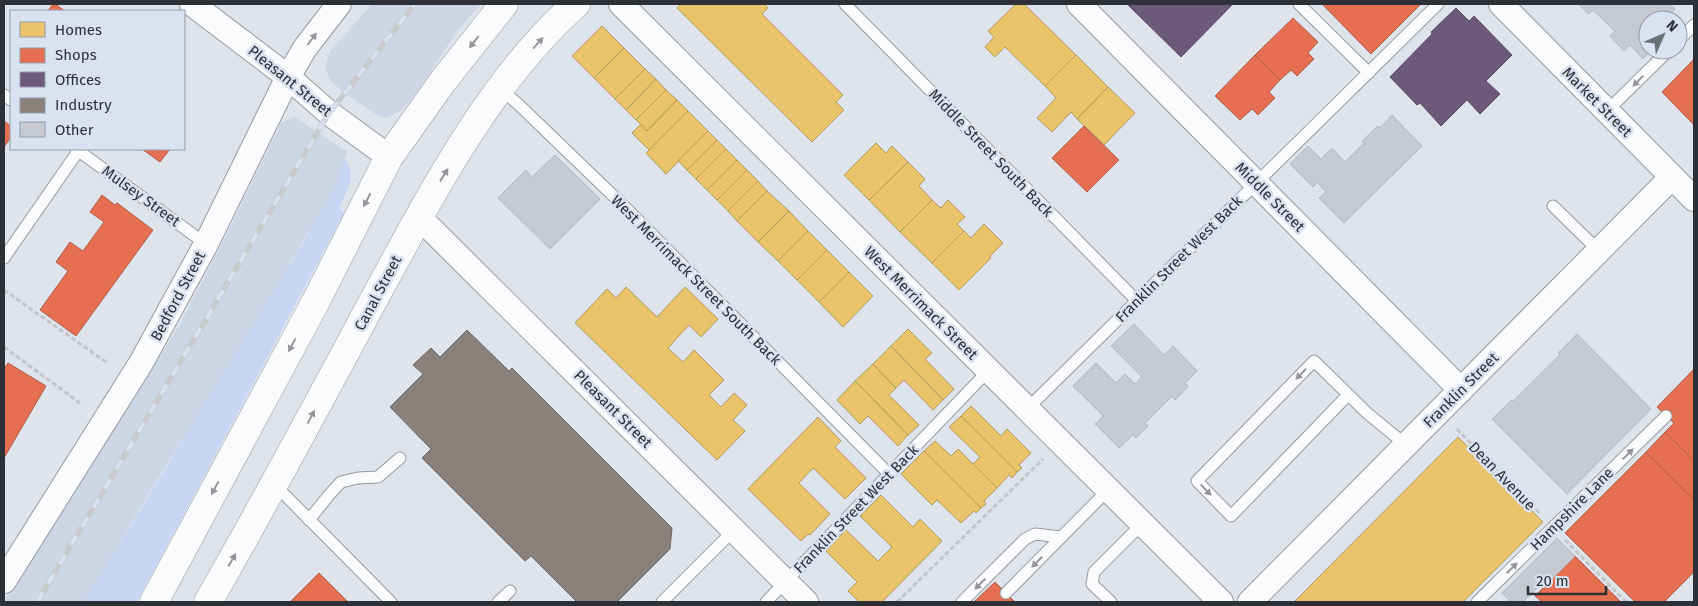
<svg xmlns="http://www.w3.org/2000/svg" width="1698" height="606" viewBox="0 0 1698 606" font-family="'Fira Sans',sans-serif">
	<rect width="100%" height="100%" fill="#dfe3eb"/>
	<!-- built -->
	<g fill="#cdd6e5">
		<path d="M 372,4 L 481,4 L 458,30 L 416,93 L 401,111 L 385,118 L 374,113 L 348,96 L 330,80 L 325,67 L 329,53 Z"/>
		<path d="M 295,117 L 347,152 L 338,182 L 233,360 L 159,477 L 84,602 L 4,602 L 176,331 L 229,230 L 281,123 Z"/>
	</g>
	<!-- green -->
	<path fill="#c7d7f3" d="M 344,159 C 359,175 347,191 339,207 L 344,213 L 137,602 L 84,602 L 293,260 L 338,182 Z"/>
	<!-- homes -->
	<g fill="#e9c46a" stroke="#b1985b">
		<path d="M 681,4 L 764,4 L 768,8 L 762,14 L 843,95 L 836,102 L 844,110 L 812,142 L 677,8 Z"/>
		<path d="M 1016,4 L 1024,4 L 1076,55 L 1045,86 L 1005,47 L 995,57 L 985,47 L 994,37 L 988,31 Z"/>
		<path d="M 602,26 L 624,48 L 594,78 L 572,56 Z"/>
		<path d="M 624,48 L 645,69 L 615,99 L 594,78 Z"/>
		<path d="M 1076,55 L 1108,87 L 1077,119 L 1071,112 L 1052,132 L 1037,118 L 1056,98 L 1045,86 Z"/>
		<path d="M 645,69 L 656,79 L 626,110 L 615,99 Z"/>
		<path d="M 656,79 L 666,90 L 636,120 L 626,110 Z"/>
		<path d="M 1108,87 L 1135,113 L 1104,145 L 1077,119 Z"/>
		<path d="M 666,90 L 677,100 L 647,131 L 636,120 Z"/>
		<path d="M 677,100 L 688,111 L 649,150 L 632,133 L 641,124 L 647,131 Z"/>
		<path d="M 688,111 L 708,131 L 666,174 L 646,153 Z"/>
		<path d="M 708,131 L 717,140 L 687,170 L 678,161 Z"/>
		<path d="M 717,140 L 726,149 L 696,179 L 687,170 Z"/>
		<path d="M 876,143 L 886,153 L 892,146 L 908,162 L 869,200 L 844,175 Z"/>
		<path d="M 726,149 L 737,160 L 707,190 L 696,179 Z"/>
		<path d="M 737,160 L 747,170 L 717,200 L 707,190 Z"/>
		<path d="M 908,162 L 925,179 L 919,186 L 932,200 L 900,232 L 869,200 Z"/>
		<path d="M 747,170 L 758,181 L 728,211 L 717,200 Z"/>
		<path d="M 758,181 L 767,191 L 737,221 L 728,211 Z"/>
		<path d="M 767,191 L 789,211 L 758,242 L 737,221 Z"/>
		<path d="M 932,200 L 941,208 L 948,200 L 965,217 L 957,224 L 964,231 L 932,263 L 900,232 Z"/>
		<path d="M 789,211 L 808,231 L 778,261 L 758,242 Z"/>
		<path d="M 984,224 L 1003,243 L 990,256 L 991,258 L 959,290 L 932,263 L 964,231 L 971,238 Z"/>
		<path d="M 808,231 L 827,250 L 797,280 L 778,261 Z"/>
		<path d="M 827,250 L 849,272 L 819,302 L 797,280 Z"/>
		<path d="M 849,272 L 873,296 L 843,327 L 819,302 Z"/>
		<path d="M 626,287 L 657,317 L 685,287 L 718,319 L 701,337 L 689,325 L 668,348 L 683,362 L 694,350 L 724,380 L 709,395 L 721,407 L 734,393 L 747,405 L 733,420 L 745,431 L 717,460 L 575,323 L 607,289 L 616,298 Z"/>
		<path d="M 908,329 L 932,353 L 925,359 L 954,389 L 943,400 L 891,346 Z"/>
		<path d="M 891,346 L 943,400 L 933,410 L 904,380 L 896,388 L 873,364 Z"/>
		<path d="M 873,364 L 896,388 L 889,395 L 919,425 L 908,435 L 855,381 Z"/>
		<path d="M 855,381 L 908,435 L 898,446 L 868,416 L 860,424 L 837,400 Z"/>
		<path d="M 971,406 L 1001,436 L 1007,429 L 1031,453 L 1019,465 L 1022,468 L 1017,472 L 961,416 Z"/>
		<path d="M 961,416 L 1017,472 L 1012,478 L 1009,475 L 997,488 L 973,464 L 980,457 L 949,427 Z"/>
		<path d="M 818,417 L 841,441 L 835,447 L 866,478 L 845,499 L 813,468 L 799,483 L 830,514 L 810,535 L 808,534 L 801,541 L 748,489 Z"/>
		<path d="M 1458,437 L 1543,522 L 1463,602 L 1294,602 Z"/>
		<path d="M 935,441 L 951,456 L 958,449 L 997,488 L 984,501 L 986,504 L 981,508 L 924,451 Z"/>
		<path d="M 924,451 L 981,508 L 976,513 L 974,511 L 961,523 L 937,500 L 932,505 L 901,474 Z"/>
		<path d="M 881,495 L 913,527 L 920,519 L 942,541 L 882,602 L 859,602 L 848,591 L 857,582 L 826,551 L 846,530 L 878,561 L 892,547 L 860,516 Z"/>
	</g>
	<!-- shops -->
	<g fill="#e76f51" stroke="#af5c49">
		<path d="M 53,4 L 55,4 L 65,11 L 48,11 Z"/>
		<path d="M 1322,4 L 1421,4 L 1371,54 Z"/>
		<path d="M 1293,18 L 1318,42 L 1308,53 L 1314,59 L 1297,76 L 1291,70 L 1280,80 L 1255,55 Z"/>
		<path d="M 1255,55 L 1280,80 L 1269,92 L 1275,98 L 1258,115 L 1252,109 L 1240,120 L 1215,96 Z"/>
		<path d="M 1694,59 L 1694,125 L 1662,92 Z"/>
		<path d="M 4,121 L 11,126 L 11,137 L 4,147 Z"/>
		<path d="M 1084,126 L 1119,160 L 1087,192 L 1052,158 Z"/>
		<path d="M 142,149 L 170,149 L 160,162 Z"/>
		<path d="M 102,195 L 115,205 L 117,203 L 153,230 L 76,336 L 40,310 L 68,271 L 56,262 L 70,242 L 83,251 L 104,222 L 90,212 Z"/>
		<path d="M 8,363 L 46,386 L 4,458 L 4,369 Z"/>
		<path d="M 1694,369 L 1694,461 L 1665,432 L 1674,423 L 1657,407 Z"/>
		<path d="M 1665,432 L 1694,461 L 1694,500 L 1646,452 Z"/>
		<path d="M 1646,452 L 1694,500 L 1694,572 L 1664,602 L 1635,602 L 1565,533 Z"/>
		<path d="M 1575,556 L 1621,602 L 1542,602 L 1535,596 Z"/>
		<path d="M 319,573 L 348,602 L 290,602 Z"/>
		<path d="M 995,582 L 1015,602 L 974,602 Z"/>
	</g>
	<!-- offices -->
	<g fill="#6d597a" stroke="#5a4d66">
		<path d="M 1127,4 L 1233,4 L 1181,57 Z"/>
		<path d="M 1456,8 L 1469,21 L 1474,16 L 1512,55 L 1486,81 L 1500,94 L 1480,114 L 1467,100 L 1441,126 L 1420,103 L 1417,105 L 1390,77 L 1432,34 L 1431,32 Z"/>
	</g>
	<!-- industry -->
	<path fill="#8a817c" stroke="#6e6967" d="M 467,330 L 509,371 L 512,368 L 672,528 L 670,549 L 617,602 L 577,602 L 531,556 L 525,561 L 422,458 L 431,449 L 390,407 L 423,374 L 413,365 L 431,348 L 440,357 Z"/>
	<!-- building -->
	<g fill="#c7cbd1" stroke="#b4b8be">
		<path d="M 1578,4 L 1670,4 L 1675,9 L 1663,20 L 1648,20 L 1648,50 L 1651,50 L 1643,59 L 1630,45 L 1624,51 L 1610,36 L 1615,31 L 1593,10 L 1589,14 Z"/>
		<path d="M 1392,115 L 1422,146 L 1344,223 L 1319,198 L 1326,192 L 1317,182 L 1313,187 L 1290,164 L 1308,146 L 1321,159 L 1332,148 L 1345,162 L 1364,143 L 1362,141 L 1378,126 L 1380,128 Z"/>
		<path d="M 555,155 L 600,199 L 550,249 L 498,198 L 526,170 L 532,177 Z"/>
		<path d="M 1134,324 L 1164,355 L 1173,346 L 1197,371 L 1185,383 L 1188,387 L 1175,400 L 1172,396 L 1145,423 L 1148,426 L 1136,438 L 1133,435 L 1119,448 L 1095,424 L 1103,416 L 1073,386 L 1096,363 L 1116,383 L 1125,374 L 1135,384 L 1142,377 L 1111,346 Z"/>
		<path d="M 1577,334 L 1651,409 L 1567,494 L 1492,419 L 1512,400 L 1513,401 L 1560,355 L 1558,353 Z"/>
		<path d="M 1557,538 L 1575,556 L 1549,582 L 1546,579 L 1523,602 L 1511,602 L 1502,593 Z"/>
	</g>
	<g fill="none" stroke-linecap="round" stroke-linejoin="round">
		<defs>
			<g id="service">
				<path d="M 845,4 L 1137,301"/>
				<path d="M 1299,4 L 1369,73"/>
				<path d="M 1678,41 L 1694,25"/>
				<path d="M 500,89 L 518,104 L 629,211 L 889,474"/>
				<path d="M 4,95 L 11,100"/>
				<path d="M 1607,111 L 1669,50"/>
				<path d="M 76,149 L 206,244"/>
				<path d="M 1553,206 L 1599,251"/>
				<path d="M 4,258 L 79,150"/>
				<path d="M 1348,395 L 1231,516 L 1197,481 L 1314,361 L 1367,413 L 1406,445"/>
				<path d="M 1027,409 L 1438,4"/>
				<path d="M 274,484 L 391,602"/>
				<path d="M 309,520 L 329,495 L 341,482 L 358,478 L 378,477 L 400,458"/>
				<path d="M 1006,593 L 1108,490"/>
				<path d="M 498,602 L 510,591"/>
				<path d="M 662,602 L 734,530"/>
				<path d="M 766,602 L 989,370"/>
				<path d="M 962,602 L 1025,539 L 1035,534 L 1061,537"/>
				<path d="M 1111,602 L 1092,584 L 1094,572 L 1142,524"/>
				<path d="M 1477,602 L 1666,416"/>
			</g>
			<g id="minor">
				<path d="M 192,4 L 288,77 L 329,113 L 389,157"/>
				<path d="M 621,4 L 1221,602"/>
				<path d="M 1079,4 L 1461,390"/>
				<path d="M 1501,4 L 1694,199"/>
				<path d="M 418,216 L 806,602"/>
				<path d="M 4,581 L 141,363 L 206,244 L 288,77 L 305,48 L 339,4"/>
				<path d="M 1250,602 L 1672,177"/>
			</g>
			<g id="tertiary">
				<path d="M 154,602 L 315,303 L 389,157 L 443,81 L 504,4"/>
				<path d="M 208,602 C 265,503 319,402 373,301 C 429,199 488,82 576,4"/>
			</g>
		</defs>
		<!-- service casing -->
		<use href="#service" stroke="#9699a0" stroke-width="13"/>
		<!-- minor casing -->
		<use href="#minor" stroke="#9699a0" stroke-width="26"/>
		<!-- tertiary casing -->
		<use href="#tertiary" stroke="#9699a0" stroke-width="29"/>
		<!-- path -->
		<g stroke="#c2c4c8" stroke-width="3" stroke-dasharray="5 2.5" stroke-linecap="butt">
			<path d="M 4,290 L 106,362"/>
			<path d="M 4,347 L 80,403"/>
			<path d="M 1457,429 L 1540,514"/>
			<path d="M 1565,540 L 1626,602"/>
			<path d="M 897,602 L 1043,459"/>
		</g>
		<!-- service -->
		<use href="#service" stroke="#fafbfc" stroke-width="11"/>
		<!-- minor -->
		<use href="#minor" stroke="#fafbfc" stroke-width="24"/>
		<!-- tertiary -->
		<use href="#tertiary" stroke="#fafbfc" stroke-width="28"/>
		<defs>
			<path id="rail" d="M 37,602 L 329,113 L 415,4"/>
		</defs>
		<!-- rail casing -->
		<use href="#rail" stroke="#c9cacc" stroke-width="5.5"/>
		<!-- rail -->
		<use href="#rail" stroke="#d9e2f1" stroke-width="4" stroke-dasharray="11" stroke-linecap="butt"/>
	</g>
	<!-- one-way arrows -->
	<defs><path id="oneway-solid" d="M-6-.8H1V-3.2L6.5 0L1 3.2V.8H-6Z" transform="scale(1.25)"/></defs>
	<g fill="#94969a">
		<use href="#oneway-solid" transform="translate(312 39) rotate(-53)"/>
		<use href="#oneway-solid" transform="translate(474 42) rotate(128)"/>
		<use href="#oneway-solid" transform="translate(538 43) rotate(-48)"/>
		<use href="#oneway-solid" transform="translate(1638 81) rotate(135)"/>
		<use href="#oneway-solid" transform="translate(444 175) rotate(-58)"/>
		<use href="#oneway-solid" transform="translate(367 200) rotate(117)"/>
		<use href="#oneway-solid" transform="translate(292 345) rotate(118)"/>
		<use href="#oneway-solid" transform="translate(1301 374) rotate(134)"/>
		<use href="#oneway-solid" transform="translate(311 417) rotate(-62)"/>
		<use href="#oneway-solid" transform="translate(1628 454) rotate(-45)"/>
		<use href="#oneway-solid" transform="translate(215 488) rotate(118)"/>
		<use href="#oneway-solid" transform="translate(1206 490) rotate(46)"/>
		<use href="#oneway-solid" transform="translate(232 560) rotate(-60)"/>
		<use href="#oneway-solid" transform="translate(1037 562) rotate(135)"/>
		<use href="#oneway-solid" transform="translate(1512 568) rotate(-45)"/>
		<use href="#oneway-solid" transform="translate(980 584) rotate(135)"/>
	</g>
	<g text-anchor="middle" stroke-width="5" stroke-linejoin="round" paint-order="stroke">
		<!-- street labels -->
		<g font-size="15" fill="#2d3137" stroke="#d9e2f1">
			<text transform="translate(290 81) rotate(39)" y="5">Pleasant Street</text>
			<text transform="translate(1597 102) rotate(45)" y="5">Market Street</text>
			<text transform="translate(991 153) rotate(46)" y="5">Middle Street South Back</text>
			<text transform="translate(141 196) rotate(36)" y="5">Mulsey Street</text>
			<text transform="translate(1270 197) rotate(45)" y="5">Middle Street</text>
			<text transform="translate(1179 259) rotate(-45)" y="5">Franklin Street West Back</text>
			<text transform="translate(696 280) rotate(45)" y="5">West Merrimack Street South Back</text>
			<text transform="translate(378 293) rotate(-62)" y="5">Canal Street</text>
			<text transform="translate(178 296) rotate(-62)" y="5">Bedford Street</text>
			<text transform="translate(921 303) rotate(45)" y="5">West Merrimack Street</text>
			<text transform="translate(1461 390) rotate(-45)" y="5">Franklin Street</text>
			<text transform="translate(613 409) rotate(45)" y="5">Pleasant Street</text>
			<text transform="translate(1502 476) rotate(46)" y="5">Dean Avenue</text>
			<text transform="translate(856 509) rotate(-46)" y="5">Franklin Street West Back</text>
			<text transform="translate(1572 509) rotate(-45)" y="5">Hampshire Lane</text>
		</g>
	</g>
	<!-- border -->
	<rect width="1698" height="606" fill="none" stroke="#2d3137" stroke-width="10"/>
	<!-- legend -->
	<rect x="10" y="10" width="175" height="140" fill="#d9e2f1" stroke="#949ba7"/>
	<rect x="20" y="22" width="25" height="15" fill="#e9c46a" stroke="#949ba7"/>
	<text x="55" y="35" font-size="15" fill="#2d3137">Homes</text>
	<rect x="20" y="48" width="25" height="15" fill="#e76f51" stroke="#949ba7"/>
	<text x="55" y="60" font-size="15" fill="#2d3137">Shops</text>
	<rect x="20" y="72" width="25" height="15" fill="#6d597a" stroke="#949ba7"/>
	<text x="55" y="85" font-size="15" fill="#2d3137">Offices</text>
	<rect x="20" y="98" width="25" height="15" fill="#8a817c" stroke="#949ba7"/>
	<text x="55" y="110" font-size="15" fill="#2d3137">Industry</text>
	<rect x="20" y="122" width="25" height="15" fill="#c7cbd1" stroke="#949ba7"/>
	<text x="55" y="135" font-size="15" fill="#2d3137">Other</text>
	<!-- north arrow -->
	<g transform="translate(1663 35) rotate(45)"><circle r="24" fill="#d9e2f1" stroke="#949ba7"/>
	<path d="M0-4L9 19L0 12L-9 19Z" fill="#6b6f76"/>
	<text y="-8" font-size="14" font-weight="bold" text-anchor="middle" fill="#2d3137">N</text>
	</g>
	<!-- scale -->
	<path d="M1528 586v8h78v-8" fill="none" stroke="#2d3137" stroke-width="2.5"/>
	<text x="1536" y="586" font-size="15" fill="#2d3137" stroke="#d9e2f1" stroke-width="4" paint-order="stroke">20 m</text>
</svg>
